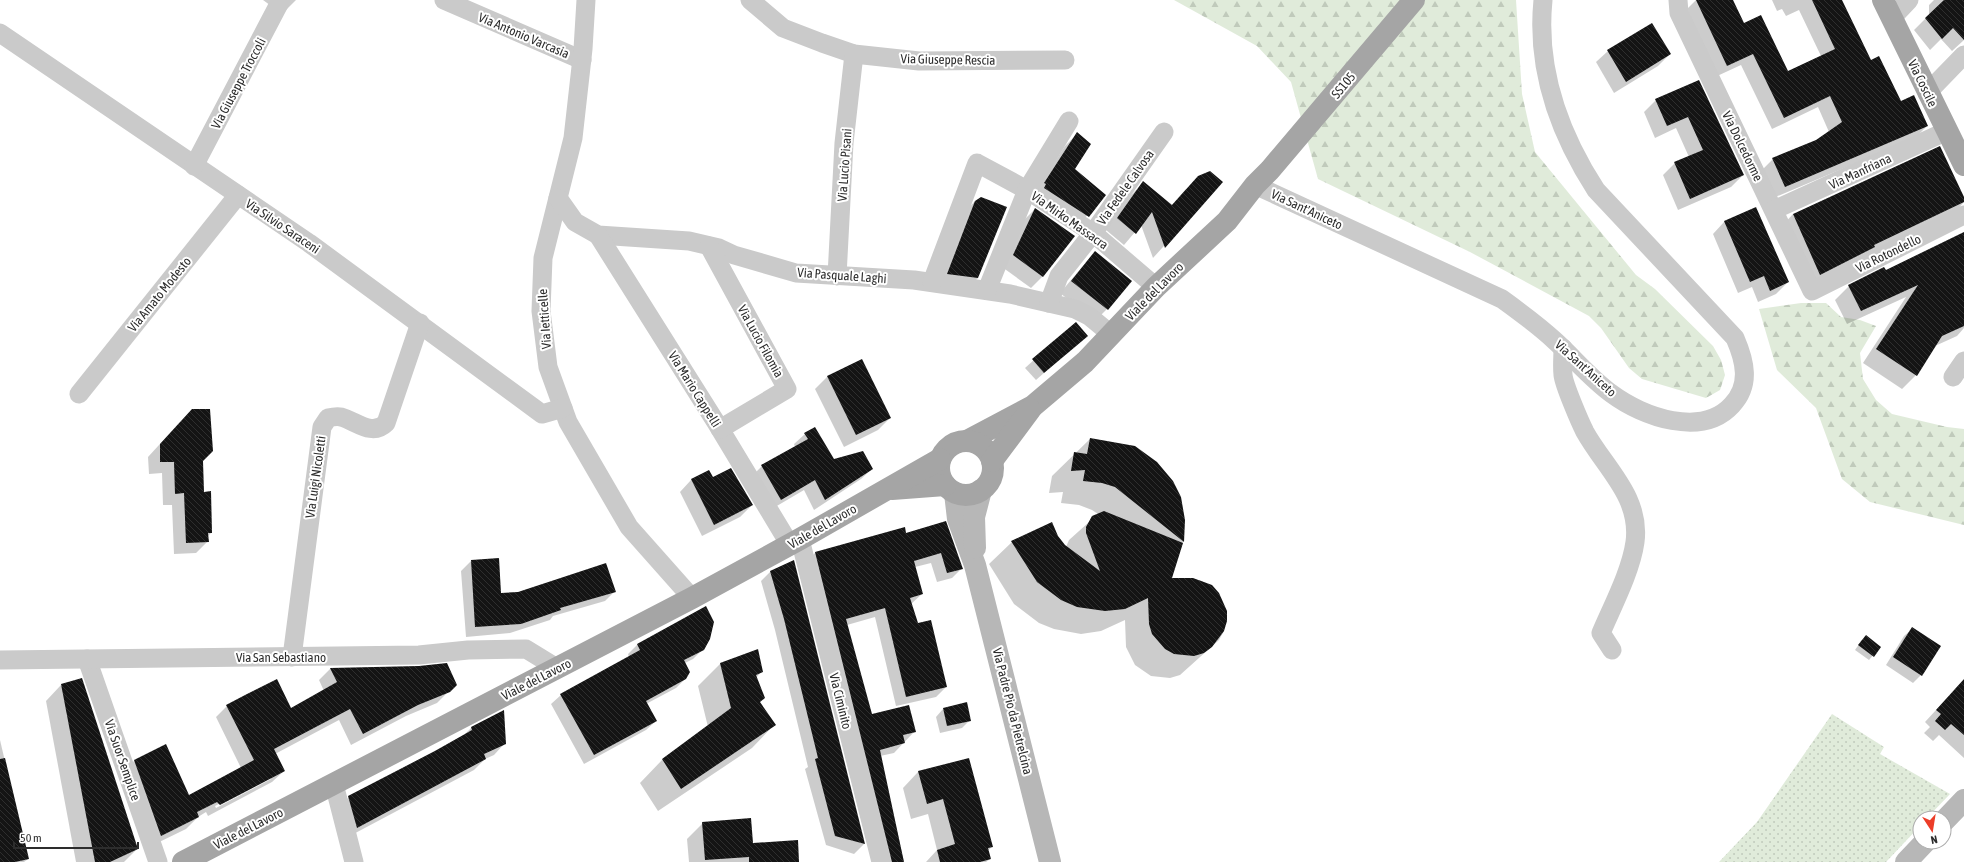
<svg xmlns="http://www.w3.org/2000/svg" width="1964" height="862" viewBox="0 0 1964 862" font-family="'Asap Condensed',sans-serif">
	<defs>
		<pattern id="grass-dots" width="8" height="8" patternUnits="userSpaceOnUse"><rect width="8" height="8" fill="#e0ebda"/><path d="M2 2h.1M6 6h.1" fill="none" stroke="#c0cabb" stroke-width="1.8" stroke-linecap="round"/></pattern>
		<pattern id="forest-firs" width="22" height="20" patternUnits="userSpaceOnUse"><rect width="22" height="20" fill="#e0ebda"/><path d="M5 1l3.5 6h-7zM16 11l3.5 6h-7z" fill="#c0cabb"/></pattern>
		<pattern id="building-back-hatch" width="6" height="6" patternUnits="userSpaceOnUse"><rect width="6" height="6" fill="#141414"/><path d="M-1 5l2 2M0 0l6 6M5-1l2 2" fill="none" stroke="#2e2e2e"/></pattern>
	</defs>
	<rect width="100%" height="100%" fill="#fff"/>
	<!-- grass -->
	<path fill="url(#grass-dots)" d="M 1832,714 L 1884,747 L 1880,754 L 1950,794 L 1927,818 L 1920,818 L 1920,826 L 1886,862 L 1719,862 L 1757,822 Z"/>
	<!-- forest -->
	<g fill="url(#forest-firs)">
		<path d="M 1174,0 L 1516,0 L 1522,94 L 1535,152 L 1636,275 L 1655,289 L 1713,346 L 1721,360 L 1725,375 L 1720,390 L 1706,398 L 1642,379 L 1629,368 L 1601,328 L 1589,316 L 1470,252 L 1318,179 L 1291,82 L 1257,46 Z"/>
		<path d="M 1801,303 L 1826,303 L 1841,317 L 1860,320 L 1876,326 L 1860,353 L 1863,379 L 1876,400 L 1892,414 L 1947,427 L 1964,429 L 1964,525 L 1870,502 L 1842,479 L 1816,408 L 1777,370 L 1759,309 Z"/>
	</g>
	<!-- shadow -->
	<g fill="#0003" fill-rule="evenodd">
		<path d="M 263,0 L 296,0 L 282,14 Z"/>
		<path d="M 1696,0 L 1732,0 L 1744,25 L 1787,72 L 1821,56 L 1799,10 L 1786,16 L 1782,9 L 1777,11 L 1772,0 L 1841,0 L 1870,61 L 1900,103 L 1927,126 L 1915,138 L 1773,198 L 1761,171 L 1773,159 L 1817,140 L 1829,132 L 1818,107 L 1772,129 L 1741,65 L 1715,77 L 1684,12 Z"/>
		<path d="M 1934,0 L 1964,0 L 1964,40 L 1952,51 L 1941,39 L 1930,50 L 1914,30 L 1929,15 L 1929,5 Z"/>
		<path d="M 1608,51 L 1670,54 L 1658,66 L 1614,93 L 1596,62 Z"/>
		<path d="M 1698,81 L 1743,175 L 1731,187 L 1678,210 L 1663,175 L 1675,163 L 1689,157 L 1676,128 L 1655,138 L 1644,112 L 1656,100 Z"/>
		<path d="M 1077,134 L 1074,169 L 1105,195 L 1076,228 L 1033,195 L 1065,146 Z"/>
		<path d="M 1222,182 L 1153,258 L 1141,225 L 1124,245 L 1106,230 L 1131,195 L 1143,183 L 1171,206 L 1186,189 Z"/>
		<path d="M 1964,199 L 1964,202 L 1953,214 L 1808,286 L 1781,227 L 1793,214 Z"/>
		<path d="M 975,201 L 978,278 L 966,290 L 936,285 L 963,214 Z"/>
		<path d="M 1755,208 L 1788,282 L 1776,294 L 1758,302 L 1752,287 L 1738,293 L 1713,234 L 1724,222 Z"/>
		<path d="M 1035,209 L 1043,276 L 1031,288 L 1002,267 L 1023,221 Z"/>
		<path d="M 1964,233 L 1964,328 L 1957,336 L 1935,346 L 1916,375 L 1902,389 L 1863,363 L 1906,297 L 1847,324 L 1835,300 L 1849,286 L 1885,272 Z"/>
		<path d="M 1095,252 L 1107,309 L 1095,321 L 1060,293 Z"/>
		<path d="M 1075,323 L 1078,343 L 1036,380 L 1025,368 Z"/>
		<path d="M 861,360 L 890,418 L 878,430 L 844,447 L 815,389 L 827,377 Z"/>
		<path d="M 180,422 L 202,460 L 203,493 L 211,533 L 207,537 L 208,541 L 196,553 L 174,554 L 172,505 L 163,505 L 162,473 L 149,474 L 148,457 Z"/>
		<path d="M 805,434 L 834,461 L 872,469 L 861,479 L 814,510 L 804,490 L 770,510 L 751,477 L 762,466 L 795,447 L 794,444 Z"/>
		<path d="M 1090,439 L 1184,520 L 1183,542 L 1171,579 L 1193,579 L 1202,581 L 1218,593 L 1224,631 L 1219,640 L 1180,675 L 1170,678 L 1151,676 L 1135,665 L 1126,647 L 1125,620 L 1101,631 L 1081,634 L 1054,629 L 1039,623 L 1014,604 L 989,564 L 1012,542 L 1057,536 L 1066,547 L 1069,540 L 1098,514 L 1092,510 L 1079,505 L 1061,503 L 1063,492 L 1049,493 L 1052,476 Z"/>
		<path d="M 709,471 L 712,478 L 752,505 L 740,517 L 702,536 L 680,492 L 691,480 Z"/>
		<path d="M 945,522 L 962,568 L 952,578 L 937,582 L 931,563 L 915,567 L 922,594 L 911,604 L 917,625 L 946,687 L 936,697 L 896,706 L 875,617 L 847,625 L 871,715 L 914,732 L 894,753 L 880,756 L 904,862 L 880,862 L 805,563 L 815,553 L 904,528 L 906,534 Z"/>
		<path d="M 498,559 L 500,594 L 615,591 L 605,601 L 553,616 L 550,620 L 510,633 L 466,637 L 461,571 L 471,561 Z"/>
		<path d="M 793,561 L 864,844 L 854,854 L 826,845 L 805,769 L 808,767 L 775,630 L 761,581 L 771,571 Z"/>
		<path d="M 1912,629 L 1921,675 L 1913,683 L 1886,665 L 1904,636 Z"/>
		<path d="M 1862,640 L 1880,647 L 1869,660 L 1855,650 Z"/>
		<path d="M 637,645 L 703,649 L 693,659 L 685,663 L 686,678 L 676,688 L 646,704 L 656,721 L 646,730 L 584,764 L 551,704 L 561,695 L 629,657 L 628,654 Z"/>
		<path d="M 721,663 L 762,671 L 756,678 L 759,703 L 774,725 L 752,748 L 658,811 L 640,783 L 662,760 L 708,727 L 698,686 Z"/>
		<path d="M 419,667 L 455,685 L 437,703 L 406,716 L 351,745 L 339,720 L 275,754 L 284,771 L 272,782 L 208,816 L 206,812 L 198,817 L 186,829 L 149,847 L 123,772 L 134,761 L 188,796 L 241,768 L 216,717 L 227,706 L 291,710 L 324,691 L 319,680 L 330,669 ZM 271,777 L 271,779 L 216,808 L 215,806 Z"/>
		<path d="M 61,685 L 137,849 L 124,862 L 76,862 L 46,701 Z"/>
		<path d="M 1964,691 L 1964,758 L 1939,735 L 1933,741 L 1924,733 L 1930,727 L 1925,722 L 1947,698 Z"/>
		<path d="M 943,709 L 970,720 L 962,728 L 940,733 L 936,717 Z"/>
		<path d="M 503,712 L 505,743 L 494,755 L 485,759 L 474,770 L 346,838 L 338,808 L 349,797 L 464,735 L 471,728 Z"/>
		<path d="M 0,740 L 28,859 L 24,862 L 0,862 Z"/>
		<path d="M 968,759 L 992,847 L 987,851 L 990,859 L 986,862 L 926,862 L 937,850 L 928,814 L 911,819 L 903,788 L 918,772 Z"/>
		<path d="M 703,823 L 752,844 L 798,862 L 689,862 L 687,839 Z"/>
	</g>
	<!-- building -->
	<g fill="url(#building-back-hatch)">
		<path d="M 1696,0 L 1733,0 L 1744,23 L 1761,15 L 1788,71 L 1835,49 L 1812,0 L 1842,0 L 1871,60 L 1879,56 L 1901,101 L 1914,95 L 1928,126 L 1785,187 L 1772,158 L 1816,140 L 1842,122 L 1830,96 L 1784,118 L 1753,54 L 1727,66 Z"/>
		<path d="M 1944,0 L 1964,0 L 1964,40 L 1953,28 L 1942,39 L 1925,18 Z"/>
		<path d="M 1652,23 L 1671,54 L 1626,82 L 1607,50 Z"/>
		<path d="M 1699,80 L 1744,175 L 1690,199 L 1674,162 L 1703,150 L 1688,117 L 1667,126 L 1655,99 Z"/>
		<path d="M 1077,132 L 1091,144 L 1075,169 L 1106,195 L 1089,217 L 1044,188 L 1046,184 L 1044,183 Z"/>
		<path d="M 1940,146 L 1964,197 L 1964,202 L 1874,245 L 1875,247 L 1820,275 L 1793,214 Z"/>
		<path d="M 1210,171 L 1223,182 L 1165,248 L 1152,212 L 1136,234 L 1117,218 L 1143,181 L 1172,205 L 1198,176 Z"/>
		<path d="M 981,197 L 1007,207 L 978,278 L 947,274 L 975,201 Z"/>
		<path d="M 1756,207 L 1789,282 L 1770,291 L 1764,276 L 1750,282 L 1724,221 Z"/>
		<path d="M 1035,208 L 1075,236 L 1043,277 L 1013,255 Z"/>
		<path d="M 1964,232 L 1964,326 L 1942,336 L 1917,376 L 1876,349 L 1918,285 L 1861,311 L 1848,285 L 1884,267 L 1886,270 Z"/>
		<path d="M 1095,251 L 1132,281 L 1108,310 L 1071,281 Z"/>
		<path d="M 1076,322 L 1088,336 L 1044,373 L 1032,359 Z"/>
		<path d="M 862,359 L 891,418 L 856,435 L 827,376 Z"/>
		<path d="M 192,409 L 210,409 L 213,451 L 203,461 L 204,492 L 211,491 L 212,533 L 208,533 L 209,542 L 186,543 L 184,493 L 175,494 L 174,462 L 160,462 L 160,444 Z"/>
		<path d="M 815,427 L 834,459 L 863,451 L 873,469 L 825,500 L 815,480 L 781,500 L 761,465 L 808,439 L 804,433 Z"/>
		<path d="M 1090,438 L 1135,446 L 1157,462 L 1173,481 L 1181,497 L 1185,520 L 1184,542 L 1115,487 L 1102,483 L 1083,481 L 1085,470 L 1071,471 L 1074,452 L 1087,454 Z"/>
		<path d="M 731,468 L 753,505 L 714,525 L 691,479 L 709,470 L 713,477 Z"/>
		<path d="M 1104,511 L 1183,543 L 1172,578 L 1193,578 L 1212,585 L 1219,593 L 1227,611 L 1227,621 L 1224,631 L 1212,647 L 1204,653 L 1194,656 L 1174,654 L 1165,649 L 1152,634 L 1149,624 L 1148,598 L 1125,609 L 1105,611 L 1077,607 L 1061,600 L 1037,582 L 1011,541 L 1052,522 L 1058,536 L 1065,545 L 1100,571 L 1086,533 L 1086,527 L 1092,516 Z"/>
		<path d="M 946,521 L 963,569 L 947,573 L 941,553 L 914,561 L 923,594 L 910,598 L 918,623 L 931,620 L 947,687 L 906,697 L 885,608 L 846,619 L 872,714 L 909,705 L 916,732 L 903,735 L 905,743 L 880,750 L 904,862 L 892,862 L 815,552 L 905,527 L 906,533 Z"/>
		<path d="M 499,558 L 501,593 L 518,592 L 606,563 L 616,592 L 560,608 L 561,610 L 521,624 L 475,627 L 471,560 Z"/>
		<path d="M 794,560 L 865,844 L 835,836 L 815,759 L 818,758 L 784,619 L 770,571 Z"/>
		<path d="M 706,606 L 714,622 L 710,639 L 704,650 L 684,660 L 690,672 L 686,679 L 646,701 L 657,721 L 594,755 L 560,694 L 640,650 L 637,644 Z"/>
		<path d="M 1912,627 L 1941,646 L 1922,676 L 1893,657 Z"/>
		<path d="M 1866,635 L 1881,647 L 1874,657 L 1858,645 Z"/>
		<path d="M 758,649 L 763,672 L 756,675 L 765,698 L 760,702 L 776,725 L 681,789 L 662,759 L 731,708 L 720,663 Z"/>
		<path d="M 447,663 L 457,685 L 450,692 L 418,705 L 363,734 L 350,709 L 274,749 L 285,771 L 220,805 L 217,802 L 197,812 L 199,817 L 161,836 L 134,760 L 166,744 L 189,795 L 254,760 L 226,705 L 247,694 L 277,679 L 291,708 L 337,682 L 330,668 L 419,666 Z"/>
		<path d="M 82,678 L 138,849 L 110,862 L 95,862 L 61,684 Z"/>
		<path d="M 1964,679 L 1964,735 L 1951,724 L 1945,730 L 1935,721 L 1941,714 L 1936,710 Z"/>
		<path d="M 967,702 L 971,721 L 947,726 L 943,708 Z"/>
		<path d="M 504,710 L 506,744 L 484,754 L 486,759 L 357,828 L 348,796 L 435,751 L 472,730 L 471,727 Z"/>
		<path d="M 5,758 L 29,859 L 15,862 L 0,862 L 0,759 Z"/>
		<path d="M 969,758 L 993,847 L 988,848 L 991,859 L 980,862 L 940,862 L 937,850 L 955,844 L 943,799 L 927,804 L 918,771 Z"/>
		<path d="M 751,818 L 753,843 L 798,840 L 799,862 L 749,862 L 749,857 L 705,860 L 702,822 Z"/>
	</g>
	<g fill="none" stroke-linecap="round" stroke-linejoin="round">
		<!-- street -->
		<g stroke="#cacaca" stroke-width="19">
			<path d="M 444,0 L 582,60"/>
			<path d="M 586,0 L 583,49 L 573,138 L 543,258 L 541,311 L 548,367 L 568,422 L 629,527 L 692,598"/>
			<path d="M 750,0 L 783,28 L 822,43 L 854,54 L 919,61 L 1065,60"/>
			<path d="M 1678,0 L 1679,13 L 1812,291 L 1964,215"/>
			<path d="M 1892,18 L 1909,0"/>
			<path d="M 0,33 L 309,243 L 542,414 L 563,408"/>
			<path d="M 1927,93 L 1964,55"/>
			<path d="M 194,166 L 281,0"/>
			<path d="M 1255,185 L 1502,299 C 1520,312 1538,325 1554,340 C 1574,358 1591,379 1612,394 C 1643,417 1702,438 1732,405 C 1751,385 1745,361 1735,338 L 1596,190 C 1559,133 1536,69 1543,0"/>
			<path d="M 558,198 L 575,222 L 598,235 L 689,241 L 719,248 L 734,255 L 796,273 L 914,280 L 1010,294 L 1075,309 L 1089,316 L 1112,335"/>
			<path d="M 1774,210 L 1947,131"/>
			<path d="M 598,235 L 717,424 L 790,545"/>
			<path d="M 709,246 L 787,389 L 720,429"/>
			<path d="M 837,276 L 844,143 L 854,54"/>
			<path d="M 932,282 L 977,163 L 1027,190 L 1093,233 L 1156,287"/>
			<path d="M 987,290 L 1027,190 L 1069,121"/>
			<path d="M 1049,303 L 1059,276 L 1093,233 L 1164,132"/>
			<path d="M 1563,348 C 1563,357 1562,366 1563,375 C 1564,385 1580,422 1585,432 C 1605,468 1641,497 1635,542 C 1631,571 1612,607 1601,633 L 1612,650"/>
			<path d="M 1953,377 L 1964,361"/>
			<path d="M 79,394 L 238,195"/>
			<path d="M 800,539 L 881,862"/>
			<path d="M 292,657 L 322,427 L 328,418 C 332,417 337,416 341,417 C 356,421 372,437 386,423 L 420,323"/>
			<path d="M 87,659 L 158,862"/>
			<path d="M 0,660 L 419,655 L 468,650 L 526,649 L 557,668"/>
			<path d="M 334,784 L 354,862"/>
		</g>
		<!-- secondary -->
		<g stroke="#b7b7b7" stroke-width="22">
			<path d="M 955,493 L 958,519 L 975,565 L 1050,862"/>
			<path d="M 975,548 L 974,517 L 981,490"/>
			<path d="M 1944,821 L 1964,800"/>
			<path d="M 1906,862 L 1925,842"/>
		</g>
		<!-- primary -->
		<g stroke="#a5a5a5" stroke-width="22">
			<path d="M 1883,0 L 1964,165"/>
			<path d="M 967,441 L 1033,406 L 1085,362 L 1156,287 L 1227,221 L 1255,185 L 1270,170 L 1414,0"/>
			<circle cx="966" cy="468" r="27"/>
			<path d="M 992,461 L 1030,410"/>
			<path d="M 892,489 L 945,485"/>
			<path d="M 183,862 L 692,598 L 800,539 L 940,459"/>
		</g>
	</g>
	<g text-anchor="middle" stroke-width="4" stroke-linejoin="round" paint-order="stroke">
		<!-- street labels -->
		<g font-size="13" fill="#2d2d2d" stroke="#fff">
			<text transform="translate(524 35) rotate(23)" y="5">Via Antonio Varcasia</text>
			<text transform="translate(948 59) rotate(1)" y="5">Via Giuseppe Rescia</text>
			<text transform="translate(238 83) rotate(-62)" y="5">Via Giuseppe Troccoli</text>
			<text transform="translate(1923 83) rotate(64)" y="5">Via Coscile</text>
			<text transform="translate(1343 85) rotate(-50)" y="5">SS105</text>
			<text transform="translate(1743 146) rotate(64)" y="5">Via Dolcedorme</text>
			<text transform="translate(844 165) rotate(-86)" y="5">Via Lucio Pisani</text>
			<text transform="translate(1860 171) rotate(-25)" y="5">Via Manfriana</text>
			<text transform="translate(1125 187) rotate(-55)" y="5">Via Fedele Calvosa</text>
			<text transform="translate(1307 209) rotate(25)" y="5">Via Sant'Aniceto</text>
			<text transform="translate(1070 220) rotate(35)" y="5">Via Mirko Massacra</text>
			<text transform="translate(283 226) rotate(34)" y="5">Via Silvio Saraceni</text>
			<text transform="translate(1888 253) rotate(-26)" y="5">Via Rotondello</text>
			<text transform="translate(842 275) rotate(4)" y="5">Via Pasquale Laghi</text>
			<text transform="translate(1154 291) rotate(-45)" y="5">Viale del Lavoro</text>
			<text transform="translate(159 294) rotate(-51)" y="5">Via Amato Modesto</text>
			<text transform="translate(544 319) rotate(-94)" y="5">Via Ietticelle</text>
			<text transform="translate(761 341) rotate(61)" y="5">Via Lucio Filomia</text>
			<text transform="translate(1586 368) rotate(42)" y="5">Via Sant'Aniceto</text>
			<text transform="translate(695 389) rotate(58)" y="5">Via Mario Cappelli</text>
			<text transform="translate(315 477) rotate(-82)" y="5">Via Luigi Nicoletti</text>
			<text transform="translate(822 526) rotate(-30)" y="5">Viale del Lavoro</text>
			<text x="281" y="662">Via San Sebastiano</text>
			<text transform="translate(536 679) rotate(-27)" y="5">Viale del Lavoro</text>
			<text transform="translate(841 701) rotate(76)" y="5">Via Ciminito</text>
			<text transform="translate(1013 711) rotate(76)" y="5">Via Padre Pio da Pietrelcina</text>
			<text transform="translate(123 760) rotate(71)" y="5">Via Suor Semplice</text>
			<text transform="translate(248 828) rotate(-27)" y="5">Viale del Lavoro</text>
		</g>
	</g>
	<!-- north arrow -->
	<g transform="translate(1932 830) rotate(168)"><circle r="19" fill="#ffffff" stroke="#ababab"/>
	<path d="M0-3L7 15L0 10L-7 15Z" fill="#ec3d28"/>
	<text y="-6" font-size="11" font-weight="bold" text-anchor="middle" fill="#2d2d2d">N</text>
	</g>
	<!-- scale -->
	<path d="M14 842v6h124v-6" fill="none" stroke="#2d2d2d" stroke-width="2"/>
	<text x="20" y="842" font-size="12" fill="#2d2d2d" stroke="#ffffff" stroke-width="3" paint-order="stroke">50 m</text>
</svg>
